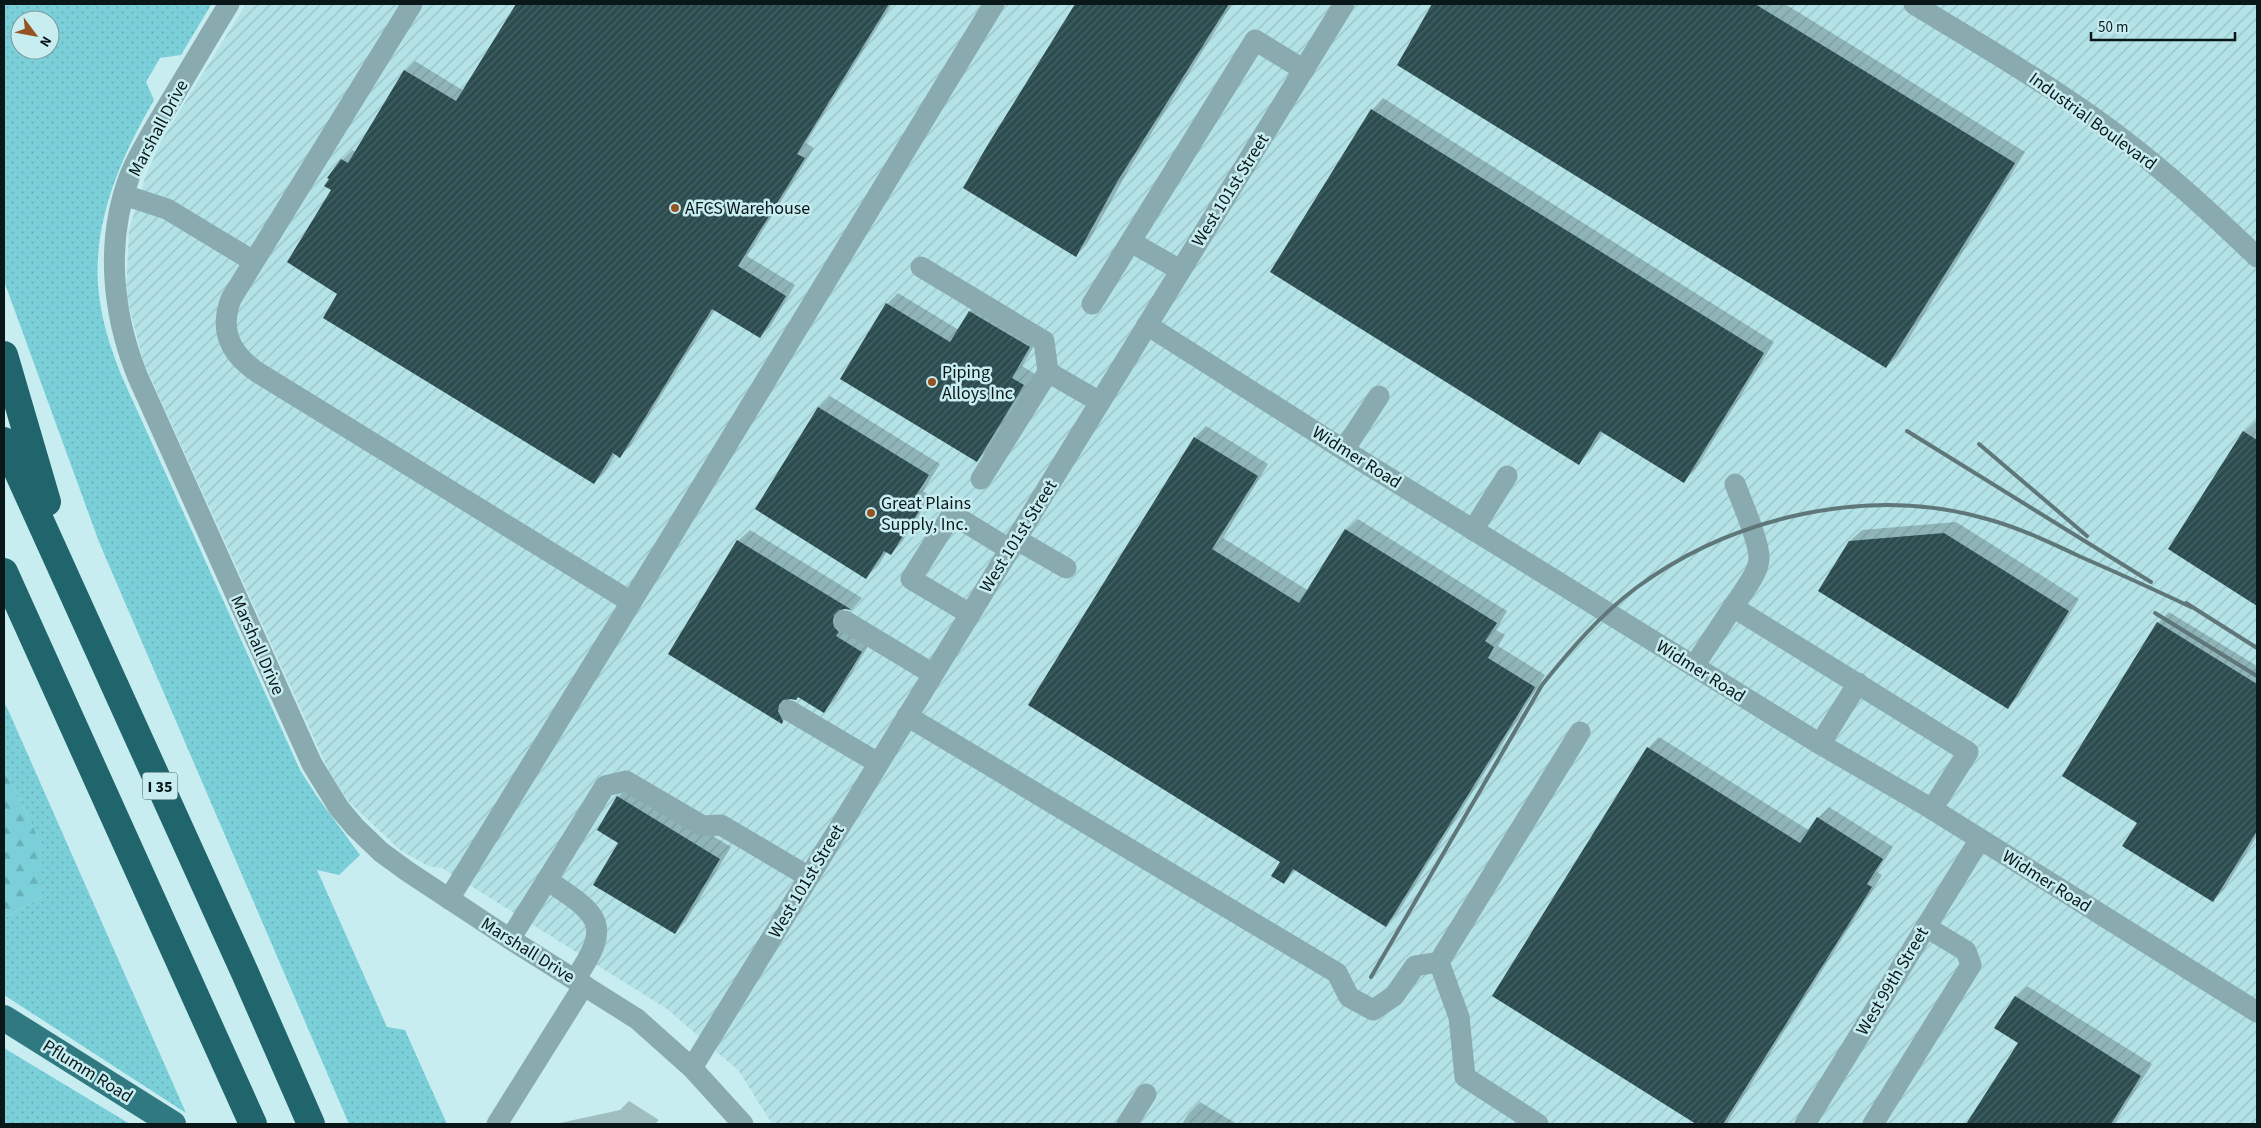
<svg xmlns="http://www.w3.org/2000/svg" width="2261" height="1128" viewBox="0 0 2261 1128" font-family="'Source Sans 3',sans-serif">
	<defs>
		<pattern id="industrial-furrows" width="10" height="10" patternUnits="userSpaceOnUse" patternTransform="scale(1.25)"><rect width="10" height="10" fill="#b3e2e7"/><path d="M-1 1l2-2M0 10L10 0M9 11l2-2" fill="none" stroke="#99c1c5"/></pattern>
		<pattern id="grass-dots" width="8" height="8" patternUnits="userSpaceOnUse" patternTransform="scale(1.25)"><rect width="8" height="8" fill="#7bcfd8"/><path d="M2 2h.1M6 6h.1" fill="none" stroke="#69b1b9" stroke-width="1.8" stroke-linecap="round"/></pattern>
		<pattern id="forest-firs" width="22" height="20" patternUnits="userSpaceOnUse" patternTransform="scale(1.25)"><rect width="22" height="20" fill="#7bcfd8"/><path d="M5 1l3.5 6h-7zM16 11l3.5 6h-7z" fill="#69b1b9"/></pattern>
		<pattern id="building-hatch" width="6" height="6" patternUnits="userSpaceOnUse" patternTransform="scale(1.25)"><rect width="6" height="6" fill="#2b4c4f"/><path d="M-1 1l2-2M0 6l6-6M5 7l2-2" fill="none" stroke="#476264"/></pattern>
	</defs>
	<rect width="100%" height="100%" fill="#c8edf1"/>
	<!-- industrial -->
	<path fill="url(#industrial-furrows)" d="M 246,4 L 2257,4 L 2257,1124 L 772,1124 L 739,1071 L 667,1009 L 442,868 L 428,866 L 400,850 L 348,801 L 329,771 L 317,745 L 143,361 L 126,294 L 129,230 L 145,178 L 161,141 Z"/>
	<!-- grass -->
	<g fill="url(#grass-dots)" fill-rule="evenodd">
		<path d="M 4,4 L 210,4 L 211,5 L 181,55 L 160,58 L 146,82 L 154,100 C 118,162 87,234 101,308 C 105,332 113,354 122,377 L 300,770 L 316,795 L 360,855 L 339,875 L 317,870 L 387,1027 L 405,1030 L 447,1124 L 349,1124 L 99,542 L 4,281 ZM 20,20 L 50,20 L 50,50 L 20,50 Z"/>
		<path d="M 4,702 L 9,712 L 186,1113 L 4,995 L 4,918 L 42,897 L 42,845 L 4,769 Z"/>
		<path d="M 4,1048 L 130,1124 L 4,1124 Z"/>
	</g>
	<!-- forest -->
	<path fill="url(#forest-firs)" d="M 4,769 L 42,845 L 42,897 L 4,918 Z"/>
	<!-- shadow -->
	<g fill="#0003">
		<path d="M 517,4 L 892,4 L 806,143 L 814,148 L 747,256 L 795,285 L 770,327 L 760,337 L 715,309 L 630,446 L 620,456 L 616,454 L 604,473 L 594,483 L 339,294 L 333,190 L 342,160 L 352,150 L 356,152 L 405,71 L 415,61 L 464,91 Z"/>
		<path d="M 1076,4 L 1232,4 L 1129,169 L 1087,244 L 1076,256 L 988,146 Z"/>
		<path d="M 1434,4 L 1785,4 L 2025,152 L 1898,356 L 1886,367 L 1399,64 Z"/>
		<path d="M 1383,98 L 1774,342 L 1695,470 L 1684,481 L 1603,432 L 1590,452 L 1579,463 L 1372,110 Z"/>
		<path d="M 898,293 L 959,330 L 970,311 L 981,300 L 1040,336 L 1022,366 L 1035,374 L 988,449 L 977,460 L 887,304 Z"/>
		<path d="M 830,396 L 940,464 L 923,491 L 931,496 L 902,542 L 891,554 L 887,551 L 878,566 L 866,577 L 756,509 L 819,407 Z"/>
		<path d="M 2256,421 L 2257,422 L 2257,605 L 2170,548 L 2244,432 Z"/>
		<path d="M 1206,426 L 1268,464 L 1223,538 L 1309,591 L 1346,530 L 1358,519 L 1507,611 L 1496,630 L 1505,635 L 1498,646 L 1545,675 L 1397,914 L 1386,925 L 1296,870 L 1284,883 L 1282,861 L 1029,705 L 1195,437 Z"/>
		<path d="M 1956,522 L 2079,599 L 2019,696 L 2007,708 L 1850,541 L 1862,530 Z"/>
		<path d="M 750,530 L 862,598 L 852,609 L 844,607 L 843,609 L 845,616 L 872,640 L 835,700 L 824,711 L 799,696 L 789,697 L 794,709 L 782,722 L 670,653 L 738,541 Z"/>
		<path d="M 2169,612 L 2257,666 L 2257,836 L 2224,889 L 2213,901 L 2139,822 L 2158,623 Z"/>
		<path d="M 1659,737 L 1810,831 L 1818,818 L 1829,807 L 1893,847 L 1877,872 L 1882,875 L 1726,1124 L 1699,1124 L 1493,996 L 1648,748 Z"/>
		<path d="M 629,786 L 731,847 L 686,921 L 675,933 L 620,842 L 618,797 Z"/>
		<path d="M 2027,986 L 2152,1064 L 2114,1124 L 1968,1124 L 2019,1042 L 2016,997 Z"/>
		<path d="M 629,1101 L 659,1120 L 655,1124 L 555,1124 L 620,1110 Z"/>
		<path d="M 1200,1102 L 1237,1124 L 1182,1124 L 1189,1113 Z"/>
	</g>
	<!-- building -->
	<g fill="url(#building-hatch)">
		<path d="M 516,4 L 889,4 L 797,154 L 805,158 L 738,266 L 786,296 L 760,338 L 712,309 L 620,458 L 613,453 L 594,484 L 323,318 L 337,294 L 287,262 L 331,190 L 324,186 L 329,179 L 327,178 L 341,159 L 348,163 L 404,70 L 456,101 Z"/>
		<path d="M 1075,4 L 1229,4 L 1117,182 L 1076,257 L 963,188 L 987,146 Z"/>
		<path d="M 1432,4 L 1755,4 L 2015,163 L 1886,368 L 1397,65 Z"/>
		<path d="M 1371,109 L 1764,353 L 1684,483 L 1600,431 L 1579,465 L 1270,272 Z"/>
		<path d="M 886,303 L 950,342 L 969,311 L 1030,347 L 1012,378 L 1024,385 L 977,462 L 840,379 Z"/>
		<path d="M 818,407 L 929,475 L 912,502 L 921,508 L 891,555 L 884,551 L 866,579 L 755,509 Z"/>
		<path d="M 2243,431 L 2257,440 L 2257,606 L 2168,549 Z"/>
		<path d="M 1194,437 L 1258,476 L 1212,549 L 1299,603 L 1345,529 L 1497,623 L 1485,641 L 1494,647 L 1488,658 L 1535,687 L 1386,927 L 1293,869 L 1284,884 L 1271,876 L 1280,862 L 1028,705 Z"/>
		<path d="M 1944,533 L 2069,611 L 2008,709 L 1818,591 L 1849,541 Z"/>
		<path d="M 737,540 L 852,610 L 845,609 L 839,610 L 834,615 L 833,621 L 834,627 L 839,632 L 836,636 L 862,652 L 824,713 L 798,697 L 796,700 L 790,699 L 783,700 L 779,705 L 778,711 L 783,721 L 782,724 L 668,654 Z"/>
		<path d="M 2157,622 L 2257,684 L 2257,831 L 2213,902 L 2122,846 L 2137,823 L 2062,776 Z"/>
		<path d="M 1647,747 L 1800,843 L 1817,817 L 1883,859 L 1867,884 L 1872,887 L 1723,1124 L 1696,1124 L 1492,996 Z"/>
		<path d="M 617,796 L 720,859 L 675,934 L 593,885 L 618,843 L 597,830 Z"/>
		<path d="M 2015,996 L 2141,1076 L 2111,1124 L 1966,1124 L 2018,1043 L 1994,1028 Z"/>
	</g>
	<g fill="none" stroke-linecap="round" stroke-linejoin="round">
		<!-- minor -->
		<g stroke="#89abaf" stroke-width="21">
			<path d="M 229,4 C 209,36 190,69 170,102 C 156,126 141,149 130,175 C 105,240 112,312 137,375 L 312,764 L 339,808 L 355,827 L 381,852 L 407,871 L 510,939 L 637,1019 L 692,1068 L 743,1124"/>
			<path d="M 412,4 L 231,299 C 219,331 230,353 257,372 L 631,602"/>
			<path d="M 1914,4 C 1964,35 2016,65 2065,98 C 2135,144 2197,199 2257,257"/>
			<path d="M 124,195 L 167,209 L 253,261"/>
			<path d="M 1131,242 L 1180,270"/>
			<path d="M 921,267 L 1044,341 L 1048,372"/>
			<path d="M 1092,304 L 1255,40 L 1304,70"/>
			<path d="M 1147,325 L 1344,450 L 1820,744 L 1932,809 L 2257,1012"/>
			<path d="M 1344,450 L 1379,396"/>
			<path d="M 981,479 L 1048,372 L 1100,402"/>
			<path d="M 1473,530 L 1507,476"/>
			<path d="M 1016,539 L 1066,568"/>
			<path d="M 1733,607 C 1741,594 1758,575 1759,559 C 1760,543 1741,500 1735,484"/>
			<path d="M 970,614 L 911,579 L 952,514 L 1009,549"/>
			<path d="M 845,621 L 933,674"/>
			<path d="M 1694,666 L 1733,607 L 1968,752 L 1932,809"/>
			<path d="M 790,711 L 878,763"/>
			<path d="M 907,716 L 1337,973 L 1349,997 L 1373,1010 L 1394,996 L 1415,966 L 1439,962 L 1580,732"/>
			<path d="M 1820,744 L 1858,683"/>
			<path d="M 547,880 L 605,786 L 626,781 L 703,826 L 721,825 L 809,877"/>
			<path d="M 449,899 L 662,552 L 994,4"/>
			<path d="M 510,939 L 547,880 C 598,914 614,923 575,979"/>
			<path d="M 1439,962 L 1459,1017 L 1465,1077 L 1538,1124"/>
			<path d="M 692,1068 L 1344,4"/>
			<path d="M 497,1124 L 584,985"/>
			<path d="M 1127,1124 L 1146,1094"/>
			<path d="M 1805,1124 L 1980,839"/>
			<path d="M 1873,1124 L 1971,965 L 1966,951 L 1926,927"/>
		</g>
		<!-- major -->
		<path stroke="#317981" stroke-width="26" d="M 4,1018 L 173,1124"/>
		<!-- highway -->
		<g stroke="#20656c" stroke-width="28">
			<path d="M 4,355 L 47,502"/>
			<path d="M 4,441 L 245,973 L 311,1124"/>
			<path d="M 4,572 L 253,1124"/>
		</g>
		<!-- rail -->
		<g stroke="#5f7779" stroke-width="4">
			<path d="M 1907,431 L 2151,582"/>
			<path d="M 1979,444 L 2087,536"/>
			<path d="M 2186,603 L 2257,648"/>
			<path d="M 2155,613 L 2257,676"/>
			<path d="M 1371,977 L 1542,685 C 1570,650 1600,615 1636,588 C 1733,516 1870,485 1987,519 C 2020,528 2051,543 2081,557 C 2118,573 2155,590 2191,607"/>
		</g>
	</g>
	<!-- markers -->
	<g fill="#955321" stroke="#c8edf1" stroke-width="2">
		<circle cx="675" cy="208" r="5"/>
		<circle cx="932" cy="382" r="5"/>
		<circle cx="871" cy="513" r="5"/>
	</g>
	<g text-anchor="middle" stroke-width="5" stroke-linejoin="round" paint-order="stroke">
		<!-- shield labels -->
		<rect fill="#c8edf1" stroke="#425759" stroke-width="1" x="142.5" y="772.5" width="35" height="27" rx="4"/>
		<g font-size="16" font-weight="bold" fill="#091718">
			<text x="160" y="792">I 35</text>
		</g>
		<!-- street labels -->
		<g font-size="18" fill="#091718" stroke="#c8edf1">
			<text transform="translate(2093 121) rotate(36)" y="6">Industrial Boulevard</text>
			<text transform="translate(158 128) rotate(-62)" y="6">Marshall Drive</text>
			<text transform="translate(1230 190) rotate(-58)" y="6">West 101st Street</text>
			<text transform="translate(1357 457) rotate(32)" y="6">Widmer Road</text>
			<text transform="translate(1018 536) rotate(-58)" y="6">West 101st Street</text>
			<text transform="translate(258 645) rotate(66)" y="6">Marshall Drive</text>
			<text transform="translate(1701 671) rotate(32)" y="6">Widmer Road</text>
			<text transform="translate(806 881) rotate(-59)" y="6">West 101st Street</text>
			<text transform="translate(2047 881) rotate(32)" y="6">Widmer Road</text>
			<text transform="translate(528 950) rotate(32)" y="6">Marshall Drive</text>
			<text transform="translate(1892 981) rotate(-59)" y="6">West 99th Street</text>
			<text transform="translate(88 1071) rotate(32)" y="6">Pflumm Road</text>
		</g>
		<!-- poi labels -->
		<g font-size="18" fill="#091718" stroke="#c8edf1" text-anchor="start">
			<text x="685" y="214">AFCS Warehouse</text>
			<text x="942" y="378">Piping<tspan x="942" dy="21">Alloys Inc</tspan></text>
			<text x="881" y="509">Great Plains<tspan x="881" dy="21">Supply, Inc.</tspan></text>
		</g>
	</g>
	<!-- border -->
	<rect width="2261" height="1128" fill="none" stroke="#091718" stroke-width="10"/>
	<!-- north arrow -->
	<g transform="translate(35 35) rotate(122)"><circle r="24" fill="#c8edf1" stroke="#7c979a"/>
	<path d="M0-4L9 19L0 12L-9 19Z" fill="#955321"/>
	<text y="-8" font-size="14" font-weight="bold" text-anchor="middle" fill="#091718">N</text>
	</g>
	<!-- scale -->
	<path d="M2091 32v8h144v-8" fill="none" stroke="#091718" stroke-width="2.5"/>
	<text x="2098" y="32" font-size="15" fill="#091718" stroke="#c8edf1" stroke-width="4" paint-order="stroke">50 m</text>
</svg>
